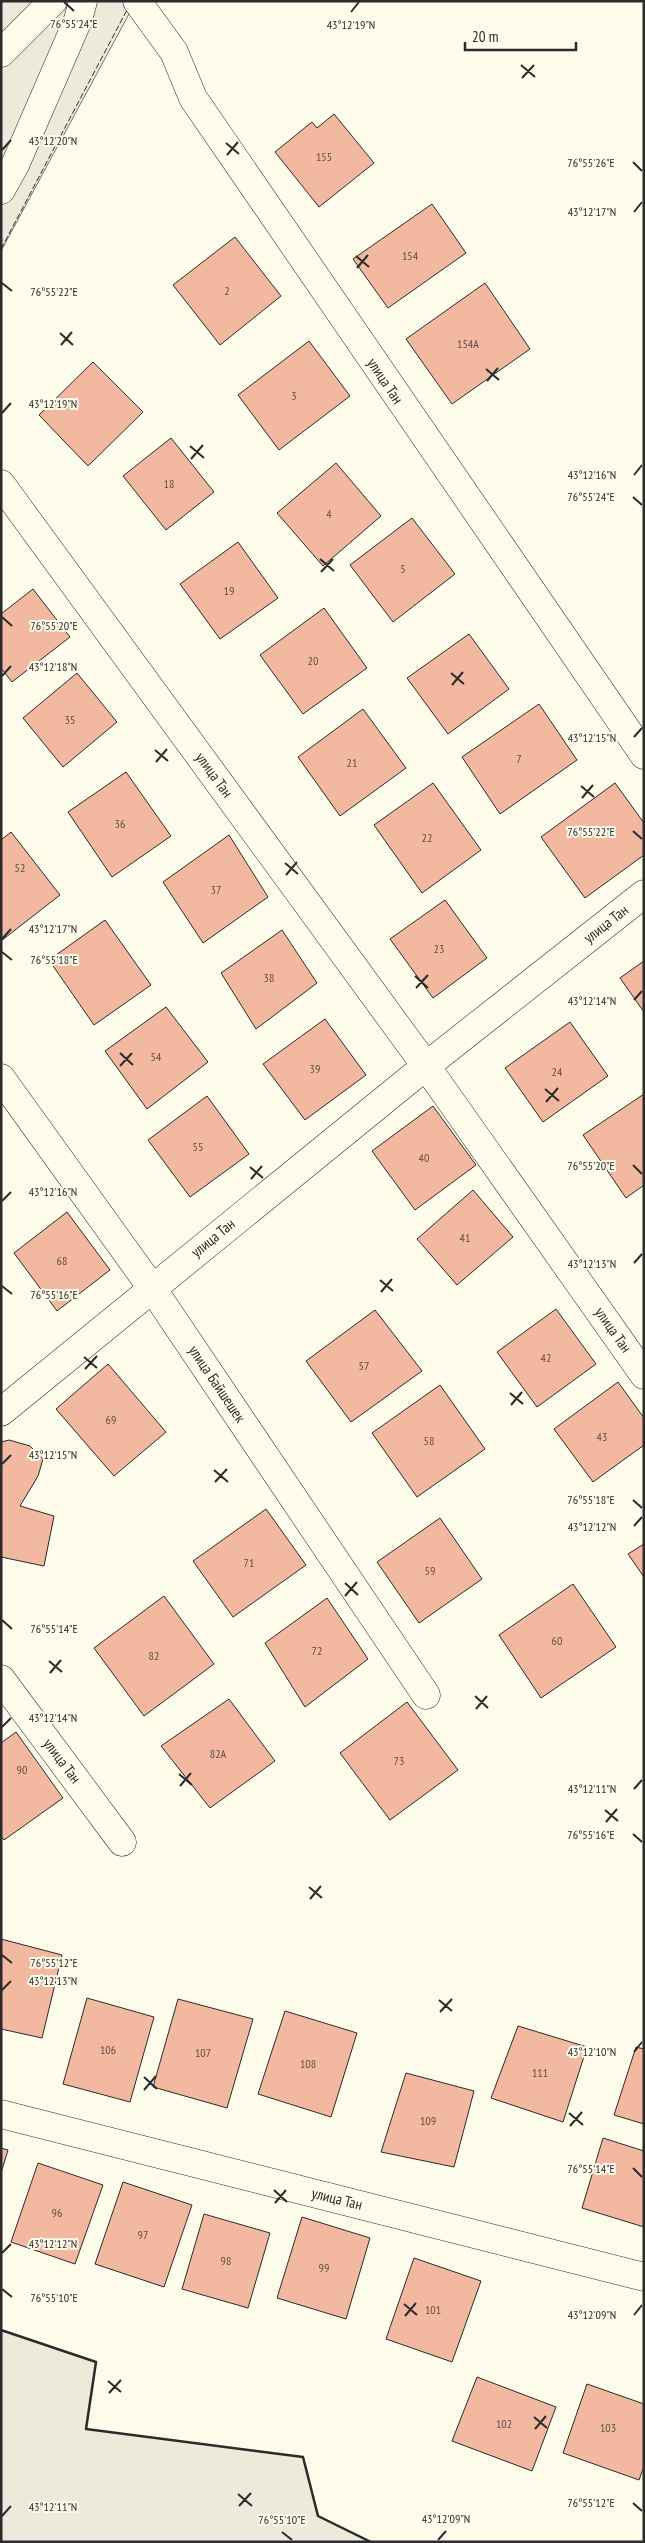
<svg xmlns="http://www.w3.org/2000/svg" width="645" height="2543" viewBox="0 0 645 2543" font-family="'PT Sans Narrow',sans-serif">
	<rect width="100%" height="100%" fill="#fdfbea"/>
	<!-- green -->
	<path fill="#ecebdb" stroke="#74746e" d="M 1,2330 L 96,2362 L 86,2429 L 303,2457 L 318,2516 L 371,2542 L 1,2542 Z"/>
	<!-- parking -->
	<path fill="#eceadb" stroke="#74746e" d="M 1,1 L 136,1 L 1,251 Z"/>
	<!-- building -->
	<g fill="#f2b8a0" stroke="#2b2b2b">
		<path d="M 334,114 L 374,163 L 319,207 L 275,152 L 312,122 L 317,128 Z"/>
		<path d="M 432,204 L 466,253 L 388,308 L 353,259 Z"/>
		<path d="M 235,237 L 281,296 L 220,345 L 173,285 Z"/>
		<path d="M 485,283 L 530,349 L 452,404 L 406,339 Z"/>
		<path d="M 309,341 L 350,396 L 279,450 L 238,395 Z"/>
		<path d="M 93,362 L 143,412 L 88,466 L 39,415 Z"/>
		<path d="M 171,438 L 214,492 L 166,530 L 123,476 Z"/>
		<path d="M 336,463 L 381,516 L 323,566 L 277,513 Z"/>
		<path d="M 412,518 L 455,574 L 393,622 L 350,565 Z"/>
		<path d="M 238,542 L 278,598 L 220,639 L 180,584 Z"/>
		<path d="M 33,589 L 70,637 L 12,682 L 1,668 L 1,614 Z"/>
		<path d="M 324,608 L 367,668 L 303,714 L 260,655 Z"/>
		<path d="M 469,634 L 509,689 L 448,734 L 407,678 Z"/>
		<path d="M 77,673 L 117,722 L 63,767 L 23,718 Z"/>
		<path d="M 539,704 L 577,760 L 500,814 L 462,757 Z"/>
		<path d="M 363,709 L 406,768 L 340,816 L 298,757 Z"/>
		<path d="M 126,772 L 171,836 L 112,877 L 68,812 Z"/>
		<path d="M 433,783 L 481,850 L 422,893 L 374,825 Z"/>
		<path d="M 615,783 L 644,823 L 644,855 L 585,898 L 541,837 Z"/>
		<path d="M 11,832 L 60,895 L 1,941 L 1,840 Z"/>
		<path d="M 229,835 L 268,897 L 203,943 L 163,882 Z"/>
		<path d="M 445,900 L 487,958 L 433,998 L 390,939 Z"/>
		<path d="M 105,920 L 151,985 L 94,1025 L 49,960 Z"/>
		<path d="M 282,930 L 317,983 L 256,1029 L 221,973 Z"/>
		<path d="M 644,961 L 644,1012 L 620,978 Z"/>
		<path d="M 166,1007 L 208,1062 L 147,1109 L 105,1051 Z"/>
		<path d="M 325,1019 L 366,1075 L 305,1120 L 263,1064 Z"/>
		<path d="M 570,1022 L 608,1076 L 543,1122 L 505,1068 Z"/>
		<path d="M 644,1094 L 644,1185 L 626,1198 L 583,1135 Z"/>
		<path d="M 207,1096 L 249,1154 L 190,1197 L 148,1140 Z"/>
		<path d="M 433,1106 L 476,1165 L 415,1210 L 372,1151 Z"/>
		<path d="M 473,1190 L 513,1237 L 457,1285 L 417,1239 Z"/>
		<path d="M 67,1212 L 110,1270 L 57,1311 L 14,1253 Z"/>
		<path d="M 556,1309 L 596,1364 L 537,1407 L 497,1352 Z"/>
		<path d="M 375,1310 L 422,1371 L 351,1422 L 306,1361 Z"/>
		<path d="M 108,1364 L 166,1432 L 114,1476 L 56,1409 Z"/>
		<path d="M 618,1382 L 644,1418 L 644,1445 L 593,1482 L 554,1429 Z"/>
		<path d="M 440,1385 L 485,1449 L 417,1497 L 372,1433 Z"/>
		<path d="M 9,1440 L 30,1446 L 43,1459 L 38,1476 L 20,1506 L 54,1516 L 44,1566 L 1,1557 L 1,1442 Z"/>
		<path d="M 266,1509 L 306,1565 L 233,1617 L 193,1561 Z"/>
		<path d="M 440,1518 L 482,1579 L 419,1623 L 377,1562 Z"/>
		<path d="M 644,1544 L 644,1577 L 628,1554 Z"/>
		<path d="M 573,1584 L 616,1647 L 541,1698 L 499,1635 Z"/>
		<path d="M 164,1596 L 214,1664 L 144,1716 L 94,1648 Z"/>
		<path d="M 327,1598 L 368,1659 L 305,1707 L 265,1643 Z"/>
		<path d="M 229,1699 L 275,1761 L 210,1808 L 161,1746 Z"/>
		<path d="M 407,1702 L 458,1770 L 390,1820 L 340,1753 Z"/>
		<path d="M 16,1732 L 63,1798 L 4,1840 L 1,1836 L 1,1743 Z"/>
		<path d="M 1,1939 L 62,1955 L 42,2038 L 1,2029 Z"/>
		<path d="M 87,1998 L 154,2017 L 130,2102 L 63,2084 Z"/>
		<path d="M 178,1999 L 253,2019 L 227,2108 L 153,2087 Z"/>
		<path d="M 285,2011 L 357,2033 L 331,2117 L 258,2094 Z"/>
		<path d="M 518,2026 L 587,2047 L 563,2122 L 491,2098 Z"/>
		<path d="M 636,2047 L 644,2049 L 644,2124 L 614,2115 Z"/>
		<path d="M 406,2073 L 474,2091 L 454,2167 L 381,2152 Z"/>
		<path d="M 603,2138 L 644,2151 L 644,2227 L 582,2208 Z"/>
		<path d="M 1,2148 L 8,2150 L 1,2173 Z"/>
		<path d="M 38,2163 L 103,2185 L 75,2264 L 11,2242 Z"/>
		<path d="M 123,2182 L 192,2205 L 164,2287 L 95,2264 Z"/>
		<path d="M 204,2214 L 270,2233 L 248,2308 L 182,2289 Z"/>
		<path d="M 302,2217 L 370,2238 L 346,2319 L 277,2298 Z"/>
		<path d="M 414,2258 L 481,2281 L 452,2362 L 386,2339 Z"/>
		<path d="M 477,2377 L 556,2407 L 532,2471 L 452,2441 Z"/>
		<path d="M 587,2384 L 644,2404 L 644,2466 L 639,2480 L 563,2453 Z"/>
	</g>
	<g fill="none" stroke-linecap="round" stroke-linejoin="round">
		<defs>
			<g id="minor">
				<path d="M 137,1 L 174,52 L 193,98 L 644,755"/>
				<path d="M 1,53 L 53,1"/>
				<path d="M 1,190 L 15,165 L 78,20 L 83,1"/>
				<path d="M 1,484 L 426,1066 L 644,1375"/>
				<path d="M 1,1078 L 152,1288 L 426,1695"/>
				<path d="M 1,1412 L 426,1066 L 644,894"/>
				<path d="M 1,1679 L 122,1842"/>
				<path d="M 1,2114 L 644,2277"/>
			</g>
		</defs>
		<!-- minor casing -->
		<use href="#minor" stroke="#2b2b2b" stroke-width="29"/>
		<!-- minor -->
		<use href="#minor" stroke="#fdfbea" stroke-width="28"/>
		<!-- fence -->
		<path stroke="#2b2b2b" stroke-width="1" stroke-dasharray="6 2.5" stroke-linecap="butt" d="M 1,249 L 128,8"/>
		<!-- wall -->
		<path stroke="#2b2b2b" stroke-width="2.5" d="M 1,2330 L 96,2362 L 86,2429 L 303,2457 L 318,2516 L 371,2542"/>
	</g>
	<!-- ticks -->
	<path fill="none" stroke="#2b2b2b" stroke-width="2" d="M 64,2 L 74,11M 351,12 L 359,2M 521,65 L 535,77M 522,78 L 534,65M 226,143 L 239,154M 2,150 L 11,140M 227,155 L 238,142M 633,162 L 642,171M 634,212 L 642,202M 356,256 L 369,267M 357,268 L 368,255M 2,283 L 12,291M 60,333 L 73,345M 61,345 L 72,332M 486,369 L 499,380M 487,381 L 498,368M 2,413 L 11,403M 190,446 L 204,458M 191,459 L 203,445M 634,475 L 642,465M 633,497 L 642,505M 320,559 L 334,571M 321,572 L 333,559M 2,617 L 12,626M 451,673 L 464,684M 2,676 L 11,666M 452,685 L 463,672M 634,737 L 642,728M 155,750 L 168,761M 156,762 L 167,749M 581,786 L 594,797M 582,798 L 593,785M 633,831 L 642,839M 285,863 L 298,874M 286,875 L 297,862M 2,939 L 11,929M 2,952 L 12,960M 415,976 L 428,988M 416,988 L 428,975M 634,1000 L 642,991M 120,1053 L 133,1065M 120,1066 L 132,1053M 545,1089 L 559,1101M 546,1102 L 558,1088M 633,1165 L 642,1174M 250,1167 L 263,1178M 251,1179 L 262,1166M 2,1201 L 11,1192M 634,1263 L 642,1254M 380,1280 L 393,1291M 2,1286 L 12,1294M 381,1292 L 392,1279M 84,1357 L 97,1368M 85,1369 L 97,1356M 510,1393 L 523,1404M 511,1405 L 522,1392M 2,1464 L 11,1455M 214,1470 L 228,1482M 215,1482 L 227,1469M 633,1500 L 642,1508M 634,1526 L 642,1517M 345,1583 L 358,1595M 345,1596 L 357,1582M 2,1620 L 12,1629M 49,1661 L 62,1672M 50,1673 L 61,1660M 475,1696 L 488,1708M 476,1709 L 487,1696M 2,1727 L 11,1718M 179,1774 L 192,1785M 180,1786 L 191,1773M 634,1789 L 642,1780M 605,1810 L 618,1821M 606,1822 L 617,1809M 633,1834 L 642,1842M 309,1887 L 322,1898M 310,1899 L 321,1886M 2,1955 L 12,1963M 2,1990 L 11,1981M 439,2000 L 452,2011M 440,2012 L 452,1999M 634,2052 L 642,2042M 144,2077 L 157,2089M 144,2090 L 156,2076M 569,2113 L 583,2125M 570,2126 L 582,2112M 633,2168 L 642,2177M 274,2190 L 287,2202M 275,2203 L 286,2190M 2,2253 L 11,2244M 2,2289 L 12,2297M 404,2304 L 417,2315M 634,2315 L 642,2305M 405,2316 L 416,2303M 108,2381 L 121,2392M 109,2393 L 121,2380M 534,2417 L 547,2428M 535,2429 L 546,2416M 238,2494 L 252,2506M 633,2503 L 642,2511M 239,2506 L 251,2493M 2,2516 L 11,2506M 282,2532 L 292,2540M 438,2540 L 446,2531"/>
	<g text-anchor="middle" stroke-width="4" stroke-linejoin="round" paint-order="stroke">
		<!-- number labels -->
		<g font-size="12" fill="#5d4e48">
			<text x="324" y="161">155</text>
			<text x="410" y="260">154</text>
			<text x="227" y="295">2</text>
			<text x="468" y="348">154А</text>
			<text x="294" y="400">3</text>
			<text x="169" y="488">18</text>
			<text x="329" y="518">4</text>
			<text x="403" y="573">5</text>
			<text x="229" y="595">19</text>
			<text x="313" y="665">20</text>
			<text x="70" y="724">35</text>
			<text x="519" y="763">7</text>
			<text x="352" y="767">21</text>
			<text x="120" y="828">36</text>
			<text x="427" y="842">22</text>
			<text x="20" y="872">52</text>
			<text x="216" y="894">37</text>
			<text x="439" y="953">23</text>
			<text x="269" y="982">38</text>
			<text x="156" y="1061">54</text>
			<text x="315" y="1073">39</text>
			<text x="557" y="1076">24</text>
			<text x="198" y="1151">55</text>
			<text x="424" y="1162">40</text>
			<text x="465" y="1242">41</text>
			<text x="62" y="1265">68</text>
			<text x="546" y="1362">42</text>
			<text x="364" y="1370">57</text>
			<text x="111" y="1424">69</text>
			<text x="602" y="1441">43</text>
			<text x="429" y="1445">58</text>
			<text x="249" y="1567">71</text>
			<text x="430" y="1575">59</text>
			<text x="557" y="1645">60</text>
			<text x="317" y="1655">72</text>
			<text x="154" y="1660">82</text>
			<text x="218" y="1758">82А</text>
			<text x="399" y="1765">73</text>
			<text x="22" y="1774">90</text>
			<text x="108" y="2054">106</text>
			<text x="203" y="2057">107</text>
			<text x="308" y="2068">108</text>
			<text x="540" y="2077">111</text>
			<text x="428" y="2125">109</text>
			<text x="57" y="2217">96</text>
			<text x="143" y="2239">97</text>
			<text x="226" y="2265">98</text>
			<text x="324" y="2272">99</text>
			<text x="433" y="2314">101</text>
			<text x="504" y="2428">102</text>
			<text x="608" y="2432">103</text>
		</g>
		<!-- street labels -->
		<g font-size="15" fill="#2b2b2b" stroke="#fdfbea">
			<text transform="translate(385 381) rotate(56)" y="5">улица Тан</text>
			<text transform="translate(214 775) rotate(54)" y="5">улица Тан</text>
			<text transform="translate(606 924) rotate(-38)" y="5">улица Тан</text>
			<text transform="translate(213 1238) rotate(-39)" y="5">улица Тан</text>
			<text transform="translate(613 1330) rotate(55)" y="5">улица Тан</text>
			<text transform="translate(217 1384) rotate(56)" y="5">улица Байшешек</text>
			<text transform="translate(62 1761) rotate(53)" y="5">улица Тан</text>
			<text transform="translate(337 2199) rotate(14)" y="5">улица Тан</text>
		</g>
	</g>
	<g font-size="12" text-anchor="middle" fill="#2b2b2b" stroke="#fdfbea" stroke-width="4" stroke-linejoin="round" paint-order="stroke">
		<text x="74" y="28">76°55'24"E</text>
		<text x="351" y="29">43°12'19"N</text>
		<text x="53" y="145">43°12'20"N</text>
		<text x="591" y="167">76°55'26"E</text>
		<text x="592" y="216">43°12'17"N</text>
		<text x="54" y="296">76°55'22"E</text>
		<text x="53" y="408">43°12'19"N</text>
		<text x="592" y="479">43°12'16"N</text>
		<text x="591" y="501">76°55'24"E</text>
		<text x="54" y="630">76°55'20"E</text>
		<text x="53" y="671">43°12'18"N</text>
		<text x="592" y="742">43°12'15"N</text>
		<text x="591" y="836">76°55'22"E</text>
		<text x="53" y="933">43°12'17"N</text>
		<text x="54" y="964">76°55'18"E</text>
		<text x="592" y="1005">43°12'14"N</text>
		<text x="591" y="1170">76°55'20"E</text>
		<text x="53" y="1196">43°12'16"N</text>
		<text x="592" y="1268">43°12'13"N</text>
		<text x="54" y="1299">76°55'16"E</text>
		<text x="53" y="1459">43°12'15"N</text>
		<text x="591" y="1504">76°55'18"E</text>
		<text x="592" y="1531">43°12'12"N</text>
		<text x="54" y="1633">76°55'14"E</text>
		<text x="53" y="1722">43°12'14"N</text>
		<text x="592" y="1793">43°12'11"N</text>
		<text x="591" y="1839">76°55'16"E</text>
		<text x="54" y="1967">76°55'12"E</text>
		<text x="53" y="1985">43°12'13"N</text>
		<text x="592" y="2056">43°12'10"N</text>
		<text x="591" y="2173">76°55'14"E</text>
		<text x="53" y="2248">43°12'12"N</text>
		<text x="54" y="2302">76°55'10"E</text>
		<text x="592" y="2319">43°12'09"N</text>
		<text x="591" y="2507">76°55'12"E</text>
		<text x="53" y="2511">43°12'11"N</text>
		<text x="446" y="2523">43°12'09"N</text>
		<text x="282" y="2524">76°55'10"E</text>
	</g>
	<!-- border -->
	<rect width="645" height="2543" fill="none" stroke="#2b2b2b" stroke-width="5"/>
	<!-- scale -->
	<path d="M465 42v8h111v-8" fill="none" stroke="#2b2b2b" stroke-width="2.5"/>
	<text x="472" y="42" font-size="15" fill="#2b2b2b" stroke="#fdfbea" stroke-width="4" paint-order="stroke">20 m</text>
</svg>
